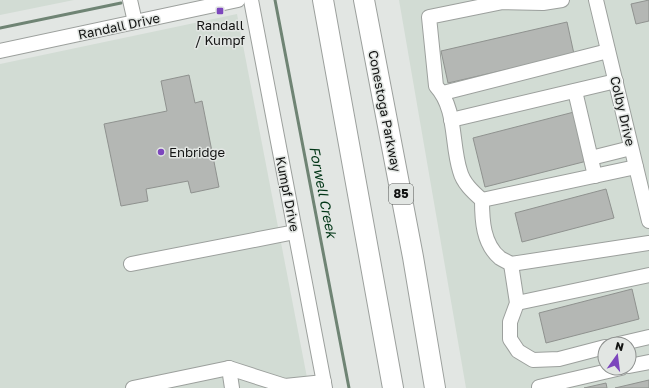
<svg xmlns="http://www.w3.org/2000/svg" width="649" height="388" viewBox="0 0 649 388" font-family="'Golos Text',sans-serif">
	<rect width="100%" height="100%" fill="#e2e6e3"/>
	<!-- built -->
	<g fill="#d2dcd4" fill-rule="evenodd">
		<path d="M 0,0 L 74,0 L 0,15 Z"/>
		<path d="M 399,0 L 649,0 L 649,388 L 466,388 ZM 605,344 L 629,344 L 629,368 L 605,368 Z"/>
		<path d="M 237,14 L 309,388 L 0,388 L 0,64 Z"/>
	</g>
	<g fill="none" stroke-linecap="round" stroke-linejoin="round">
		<!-- stream -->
		<g stroke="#6f8474" stroke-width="3">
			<path d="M 275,0 L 349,388"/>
			<path d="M 0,28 L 121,3"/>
		</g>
	</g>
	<!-- building -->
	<g fill="#b4b7b4" stroke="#8f928f">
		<path d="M 649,0 L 649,21 L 636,24 L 631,4 Z"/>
		<path d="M 567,22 L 574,54 L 448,83 L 441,51 Z"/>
		<path d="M 189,75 L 195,103 L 202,101 L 219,187 L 191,193 L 188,181 L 146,189 L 148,201 L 121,206 L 104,124 L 167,111 L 161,81 Z"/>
		<path d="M 574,112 L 587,161 L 485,187 L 473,138 Z"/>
		<path d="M 606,189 L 614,218 L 522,242 L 515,213 Z"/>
		<path d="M 632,289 L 639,319 L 546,343 L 539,313 Z"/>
		<path d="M 649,380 L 649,388 L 615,388 Z"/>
		<path d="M 606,383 L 607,388 L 584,388 Z"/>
	</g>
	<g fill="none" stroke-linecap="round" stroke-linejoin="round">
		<defs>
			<g id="minor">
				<path d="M 130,0 L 135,22"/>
				<path d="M 251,0 L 325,388"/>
				<path d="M 562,0 L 543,3 L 503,2 L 429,17 L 436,86 C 457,109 451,143 460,171 C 463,183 473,192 482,200 C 482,220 483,244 500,258 C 503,260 508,262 511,264 L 649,243"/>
				<path d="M 596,0 L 649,221"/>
				<path d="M 0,51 L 238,0"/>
				<path d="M 575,91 L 595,176"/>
				<path d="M 443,93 L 608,51"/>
				<path d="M 451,120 L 616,81"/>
				<path d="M 591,158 L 631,148"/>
				<path d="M 482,200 L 636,167"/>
				<path d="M 131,264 L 295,232"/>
				<path d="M 511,264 L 517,303 L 510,322 L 510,339 L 518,351 L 533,360 L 559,359 L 605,347"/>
				<path d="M 517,303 L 649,275"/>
				<path d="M 619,344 L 649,337"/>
				<path d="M 629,366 L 649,362"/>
				<path d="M 229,368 L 232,388"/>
				<path d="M 539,387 L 621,368"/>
				<path d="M 133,388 L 229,368 L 285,386 L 324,382"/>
			</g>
			<g id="highway">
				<path d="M 323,0 L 393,388"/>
				<path d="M 364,0 L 413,257 L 435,388"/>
			</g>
		</defs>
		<!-- minor casing -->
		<use href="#minor" stroke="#9ca09d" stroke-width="16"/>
		<!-- highway casing -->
		<use href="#highway" stroke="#9ca09d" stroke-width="22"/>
		<!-- minor -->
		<use href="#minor" stroke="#fff" stroke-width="14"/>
		<!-- highway -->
		<use href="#highway" stroke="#fff" stroke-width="20"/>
	</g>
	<!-- markers -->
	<g fill="#7c46bd" stroke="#e2e6e3" stroke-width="1.5">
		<rect x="216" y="7" width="8" height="8" rx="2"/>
		<circle cx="161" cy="152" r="4"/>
	</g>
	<g text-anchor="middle" stroke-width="3" stroke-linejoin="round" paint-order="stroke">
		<!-- shield labels -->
		<rect fill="#e2e6e3" stroke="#515351" stroke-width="1" x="389" y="184" width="24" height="20" rx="3"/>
		<g font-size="12" font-weight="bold" fill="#131413">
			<text x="401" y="198">85</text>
		</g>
		<!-- poi labels -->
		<g font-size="13" fill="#131413" stroke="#e2e6e3">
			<text x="220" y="30">Randall<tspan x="220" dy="15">/ Kumpf</tspan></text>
			<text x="169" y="157" text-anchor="start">Enbridge</text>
		</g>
		<!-- street labels -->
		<g font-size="13" fill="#131413" stroke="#e2e6e3">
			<text transform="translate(119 26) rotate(-12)" y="5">Randall Drive</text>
			<text transform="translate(385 111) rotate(79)" y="5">Conestoga Parkway</text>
			<text transform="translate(623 111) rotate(77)" y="5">Colby Drive</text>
			<text transform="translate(288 194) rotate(79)" y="5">Kumpf Drive</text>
		</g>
		<!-- water labels -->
		<g font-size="14" font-style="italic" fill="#023617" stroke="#e2e6e3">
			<text transform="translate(323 192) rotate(79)" y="5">Forwell Creek</text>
		</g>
	</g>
	<!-- north arrow -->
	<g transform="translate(617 356) rotate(14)"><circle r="19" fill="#e2e6e3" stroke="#8f9290"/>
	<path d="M0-3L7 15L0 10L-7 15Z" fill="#7c46bd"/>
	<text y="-6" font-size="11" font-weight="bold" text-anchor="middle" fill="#131413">N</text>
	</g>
</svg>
